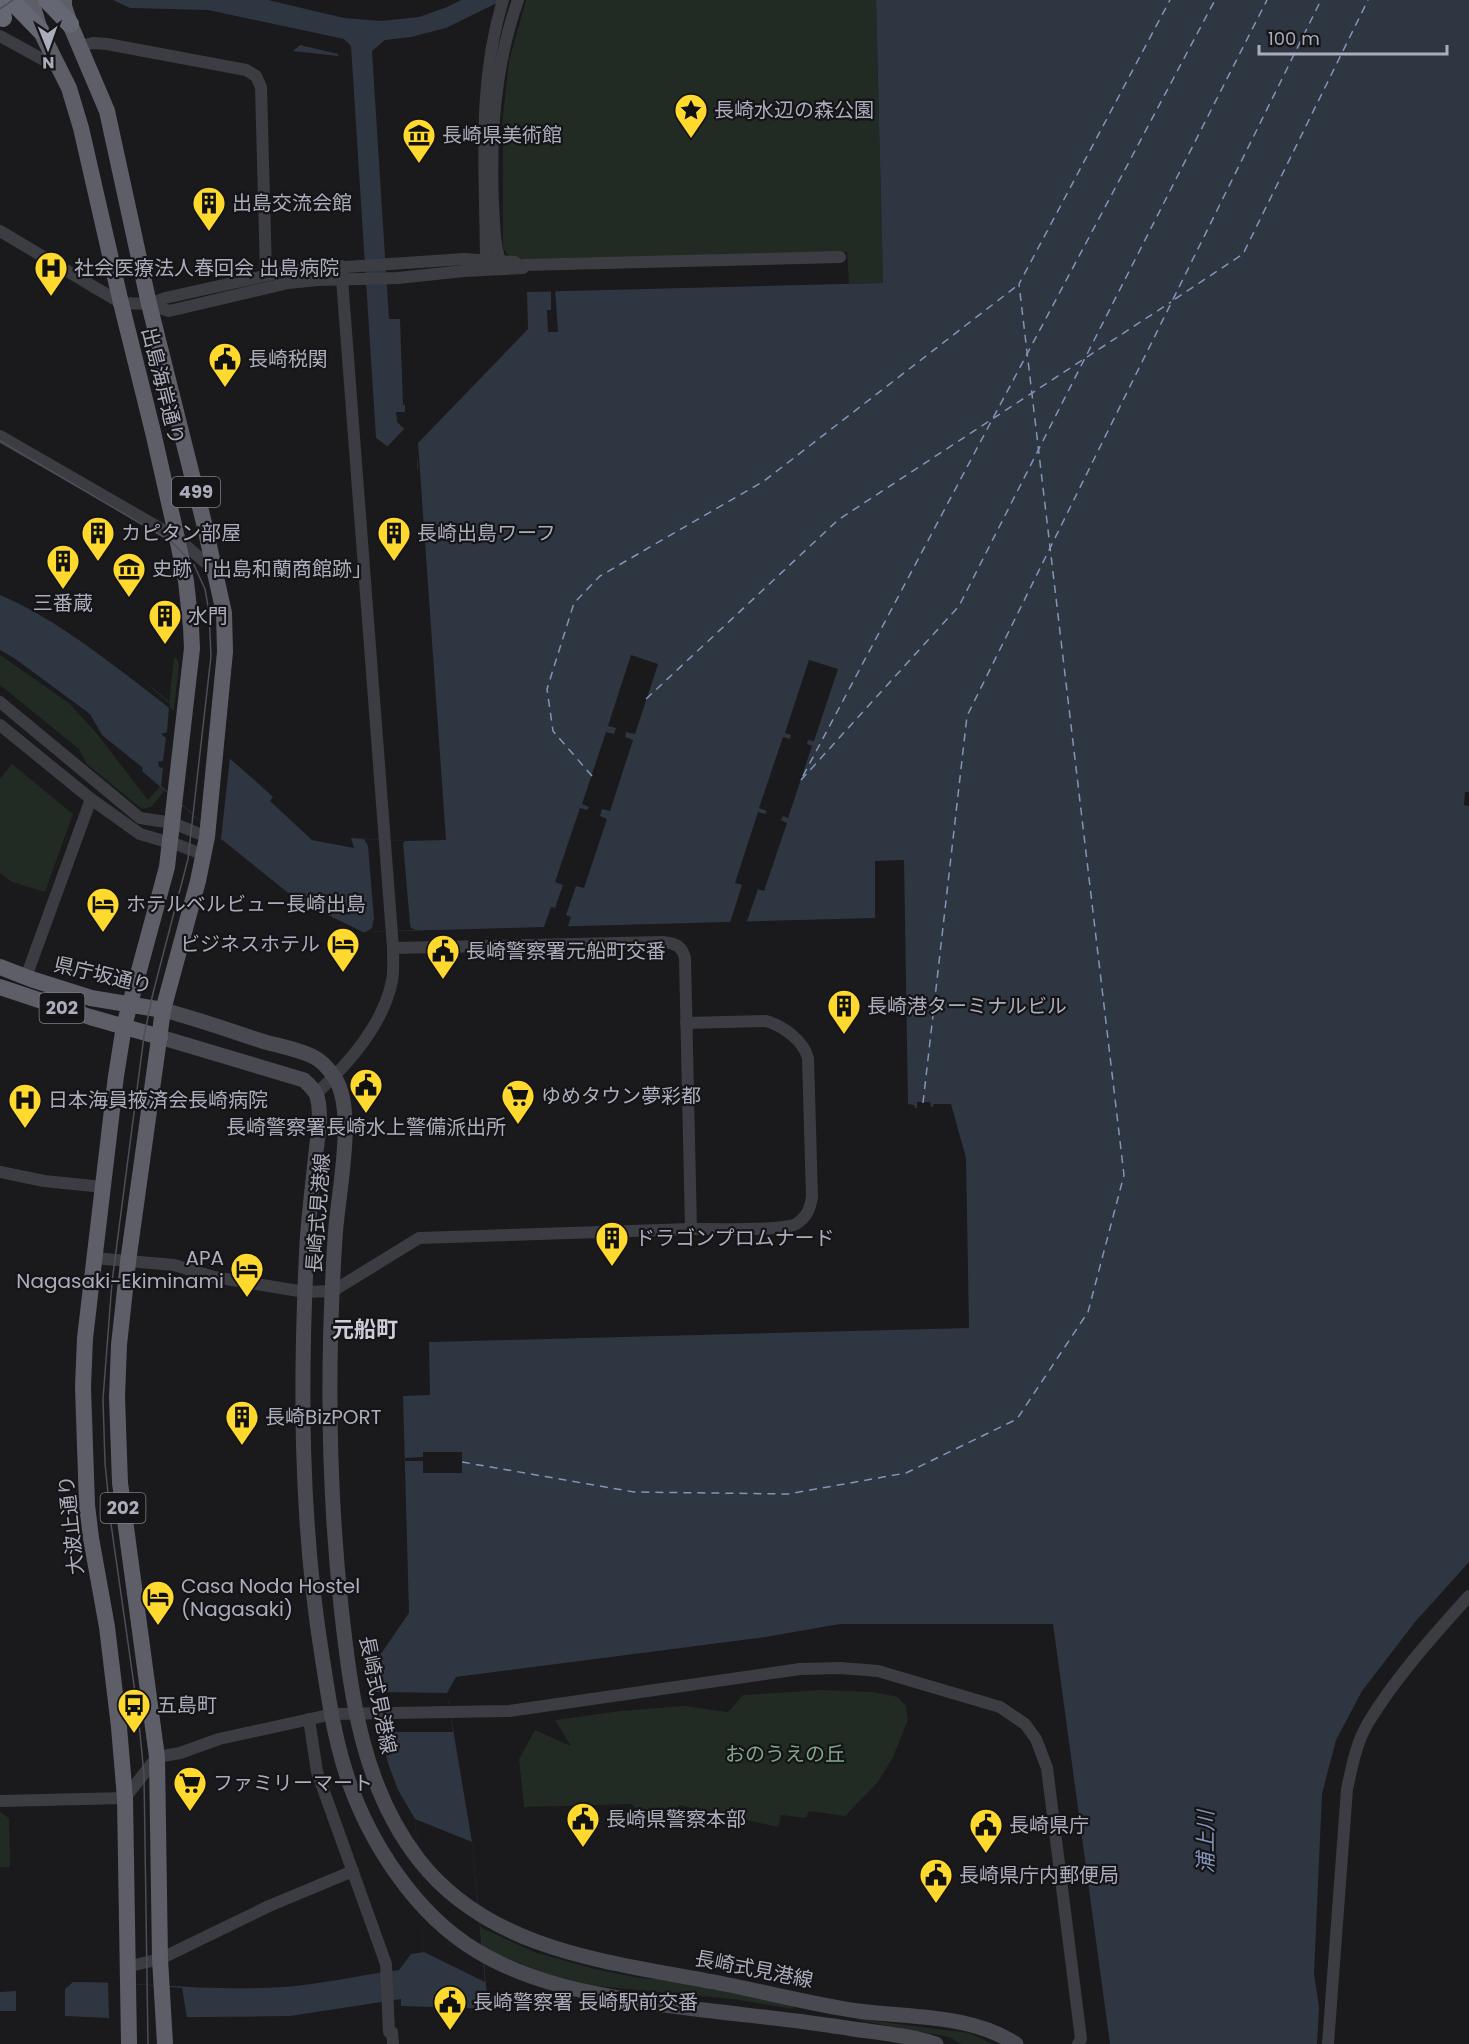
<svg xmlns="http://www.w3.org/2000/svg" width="1469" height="2044" viewBox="0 0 1469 2044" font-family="Poppins,'Noto Sans JP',sans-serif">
	<rect width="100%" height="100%" fill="#1a191c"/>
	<!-- green -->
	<g fill="#212a23">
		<path d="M 526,0 L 876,0 L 883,283 L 849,284 L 847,252 L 518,263 C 511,257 504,254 503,245 L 503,116 L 509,61 Z"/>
		<path d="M 0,655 L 69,703 L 98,735 L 148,800 L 161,785 L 170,704 L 131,670 L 169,701 L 169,704 L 174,657 L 177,659 L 179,665 L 165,790 L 151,807 L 142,809 L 87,764 L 79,749 L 0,685 Z"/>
		<path d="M 12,764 L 73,814 L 45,892 L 12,882 L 0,873 L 0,779 Z"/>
		<path d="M 822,1690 L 873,1692 L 898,1697 L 906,1706 L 908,1720 L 893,1757 L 878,1782 L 845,1816 L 809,1811 L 806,1818 L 781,1815 L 778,1827 L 679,1805 L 679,1811 L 640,1812 L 631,1804 L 524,1807 L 519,1759 L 535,1730 L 571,1746 L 555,1720 L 620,1711 L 684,1706 L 728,1712 L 743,1695 Z"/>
		<path d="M 0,1812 L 9,1818 L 10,1867 L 0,1867 Z"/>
		<path d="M 480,1927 L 534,1952 L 595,1969 L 639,1978 L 686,1980 L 794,2001 L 793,2009 L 733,1999 L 586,1985 L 557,1978 L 482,1948 Z"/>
		<path d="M 858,2019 L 969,2033 L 993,2044 L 961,2044 L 949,2037 L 858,2020 Z"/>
	</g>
	<!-- water -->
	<g fill="#2e3641">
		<path d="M 113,0 L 268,0 L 344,18 L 381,21 L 419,17 L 447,7 L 461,0 L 503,0 L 446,28 L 411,37 L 385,40 L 372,51 L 389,319 L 400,319 L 403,405 L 405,405 L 405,412 L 396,412 L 397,422 L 416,440 L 418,469 L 376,438 L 351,46 L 344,39 L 208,10 L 130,8 Z"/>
		<path d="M 876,0 L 1469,0 L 1469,792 L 1465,792 L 1464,805 L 1469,806 L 1469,1562 L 1415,1622 L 1362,1691 L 1336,1740 L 1322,1794 L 1314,1973 L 1319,2007 L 1317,2044 L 1110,2044 L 1053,1624 L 840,1624 L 765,1637 L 456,1677 L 447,1693 L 472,1842 L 487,1995 L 493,1997 L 494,2009 L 401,2006 L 401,1999 L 290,2016 L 109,2018 L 65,2016 L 65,1989 L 73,1982 C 143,1982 214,1992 285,1987 C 323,1984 361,1975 399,1970 L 411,1954 L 424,1952 L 415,1819 L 398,1790 L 388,1763 L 367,1674 L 409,1613 L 403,1396 L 430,1395 L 429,1342 L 969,1328 L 966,1158 L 951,1104 L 933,1104 L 933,1107 L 931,1107 L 930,1102 L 917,1102 L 917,1108 L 915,1108 L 914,1105 L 908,1104 L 904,860 L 875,861 L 875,918 L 363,932 L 297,900 L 221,839 L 142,771 L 143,768 L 102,735 L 90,714 L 14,658 L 0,650 L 0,595 C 47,615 87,645 128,676 C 178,714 226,754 273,797 L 270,801 L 312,840 L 354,848 L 351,838 L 405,841 L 446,840 L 418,443 L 528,329 L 527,292 L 883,283 Z"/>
		<path d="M 300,45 L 338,54 L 338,56 L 293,51 Z"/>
		<path d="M 16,1991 L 16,2011 L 0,2011 L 0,1992 Z"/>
	</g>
	<!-- pier -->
	<g fill="#1a191c">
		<path d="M 551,289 L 555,289 L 558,332 L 548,332 L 547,310 L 551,310 Z"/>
		<path d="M 405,428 L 417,438 L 417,472 L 385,449 Z"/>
		<path d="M 631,655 L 658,664 L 635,734 L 626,732 L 625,737 L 633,740 L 610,811 L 602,809 L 600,816 L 607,819 L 584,888 L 576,886 L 566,915 L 571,917 L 567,929 L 552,929 L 544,927 L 551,907 L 555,908 L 563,885 L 555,882 L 580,808 L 587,810 L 589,807 L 582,804 L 606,732 L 614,734 L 616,728 L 608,726 Z"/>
		<path d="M 809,660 L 838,669 L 814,741 L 808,740 L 807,744 L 812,746 L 788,818 L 783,816 L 781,820 L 787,823 L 764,891 L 758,889 L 746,924 L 730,923 L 742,885 L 735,883 L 758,812 L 765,814 L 767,811 L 759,808 L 783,737 L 790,739 L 791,735 L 785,733 Z"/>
		<path d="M 169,707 L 230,757 L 221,839 L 161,786 L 163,768 L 159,767 L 158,762 L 163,761 L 166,738 L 161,734 L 167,732 Z"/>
		<path d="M 364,839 L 405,841 L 403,843 L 410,924 L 411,928 L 416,930 L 366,932 L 372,928 L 374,919 L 368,846 Z"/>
		<path d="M 423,1452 L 462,1452 L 462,1473 L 423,1473 L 423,1461 L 405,1461 L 405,1458 L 423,1457 Z"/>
		<path d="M 370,1687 L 375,1692 L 447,1693 L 453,1732 L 380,1732 Z"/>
		<path d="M 415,1819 L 472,1842 L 485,1982 L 424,1952 Z"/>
		<path d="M 108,1982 L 182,1988 L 187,2018 L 109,2018 Z"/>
	</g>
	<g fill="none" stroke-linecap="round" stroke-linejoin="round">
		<!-- ferry -->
		<g stroke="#8095b9" stroke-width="1.5" stroke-dasharray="8 6" stroke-linecap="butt">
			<path d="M 1175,299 L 1243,254 L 1368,0"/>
			<path d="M 646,699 L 838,520 L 1171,302"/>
			<path d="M 592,776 L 553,731 L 547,689 L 574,603 L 600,576 L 764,481 L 1018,285"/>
			<path d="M 803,776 L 1215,0"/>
			<path d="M 801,780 L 959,606 L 1267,0"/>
			<path d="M 923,1103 L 967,716 L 1321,0"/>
			<path d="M 462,1462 L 634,1492 L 788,1494 L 906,1473 L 1017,1419 L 1088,1312 L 1124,1175 L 1019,284 L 1170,0"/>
		</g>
		<!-- tertiary -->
		<g stroke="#3c3c43" stroke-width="12">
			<path d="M 0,36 L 60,69"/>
			<path d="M 80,46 L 93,43 L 107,44 L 246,70 L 256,76 L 261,87 L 266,274"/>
			<path d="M 0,231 L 121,303 L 149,304 L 169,311 L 288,283 L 318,280 L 398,278 L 464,271 L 523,268 L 523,265 L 840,257"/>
			<path d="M 486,267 C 486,175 476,89 503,0"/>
			<path d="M 500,268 C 500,258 496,248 495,237 C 489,158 491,76 518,0"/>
			<path d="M 149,304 L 165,298 L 287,271 L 464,259 L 515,262"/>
			<path d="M 0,436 L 177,538 L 214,570"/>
			<path d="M 0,702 L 140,818 L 173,823 L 207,837"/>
			<path d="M 0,725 L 91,799 L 140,834 L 181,846 L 204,855"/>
			<path d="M 26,977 L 91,799"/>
			<path d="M 686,1023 L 766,1021 C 783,1026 803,1040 808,1058 L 812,1197 C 810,1209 807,1217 796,1224 C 784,1231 710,1229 691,1229"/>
			<path d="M 317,1093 C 349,1063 383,1025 392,981 C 394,970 393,958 393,948 L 341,266"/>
			<path d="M 0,1172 L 44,1181 L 103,1187"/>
			<path d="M 94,1258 L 174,1265 L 214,1277 L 305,1292 L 333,1291 L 419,1238 L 691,1229 L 685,958 C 682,946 675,943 663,942 L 393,948"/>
			<path d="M 309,1719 L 317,1772 L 386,1964 L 389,2032 L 392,2032 L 393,2044"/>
			<path d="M 0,1801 L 125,1798 L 157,1757 L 180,1753 L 219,1739 L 333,1714 L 509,1711 L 800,1669 L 840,1668 L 878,1671 L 1000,1707 L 1025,1724 L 1036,1739 L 1047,1768 L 1081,2039 L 1078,2044"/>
			<path d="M 126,1967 L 160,1959 L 269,1906 L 353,1871"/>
			<path d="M 1328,2044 L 1347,1789 C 1352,1767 1356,1743 1368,1723 C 1395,1678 1434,1635 1469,1596"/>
		</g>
		<!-- secondary -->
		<g stroke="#484951" stroke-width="15">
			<path d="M 163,1010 C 198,1019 231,1031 265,1042 C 280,1046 297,1049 312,1056 C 321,1060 329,1069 335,1078 C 357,1113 337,1196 335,1239 C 327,1361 328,1484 341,1606 C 351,1696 362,1787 419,1860 C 490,1951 609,1962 714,1982 C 762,1991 810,2004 858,2011 C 911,2018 970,2014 1016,2044"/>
			<path d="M 160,1037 L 304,1080 C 309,1085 315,1090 317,1096 C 322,1114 318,1134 316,1152 C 313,1182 309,1212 307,1243 C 300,1381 300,1519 322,1656 C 328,1695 334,1736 346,1773 C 368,1841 415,1914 477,1951 C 530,1983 591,1994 651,2003 C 718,2013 786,2018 853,2029 C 880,2033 909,2035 936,2044"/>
		</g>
		<!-- trunk -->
		<g stroke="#5e5e69" stroke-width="16">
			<path d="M 31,0 L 40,30 L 69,88 L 81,128 L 121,303 L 153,432 L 177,538 L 186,581 L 191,627 L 192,648 L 167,867 L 124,1026 L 116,1076 L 85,1338 L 83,1387 L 87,1505 L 91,1538 L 107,1627 L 119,1727 L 125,1798 L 129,2044"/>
			<path d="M 64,0 L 64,6 L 70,24 L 107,111 L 149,304 L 204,523 L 224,613 L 225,652 L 207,837 L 198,881 L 163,1010 L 128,1262 L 119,1345 L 117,1397 L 120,1483 L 157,1757 L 160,1959 L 165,2044"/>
			<path d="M 0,967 L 31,979 L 91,998 L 163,1010"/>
			<path d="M 0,987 L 90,1017 L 160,1037"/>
		</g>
		<!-- motorway -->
		<g stroke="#656772" stroke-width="18">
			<path d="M 1,0 L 3,18"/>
			<path d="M 11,0 L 40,30"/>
			<path d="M 47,0 L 70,24"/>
		</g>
		<!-- tram -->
		<g stroke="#4d4e56" stroke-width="1.5">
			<path d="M 0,9 L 13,0"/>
			<path d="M 0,441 L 172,542 L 194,565 L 205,589 L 209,612 L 211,656 L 188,859 L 153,993 L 144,1036 L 112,1282 L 103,1399 L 105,1463 L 111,1524 L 138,1713 L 144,1775 L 148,2044"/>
		</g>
	</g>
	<!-- icons -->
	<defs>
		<symbol id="sight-pin" viewBox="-11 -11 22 30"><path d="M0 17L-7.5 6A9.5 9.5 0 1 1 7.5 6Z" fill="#ffd92e" stroke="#151417"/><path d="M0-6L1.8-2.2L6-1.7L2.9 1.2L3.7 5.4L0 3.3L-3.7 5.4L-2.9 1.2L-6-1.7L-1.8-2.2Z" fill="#111"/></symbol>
		<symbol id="museum-pin" viewBox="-11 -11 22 30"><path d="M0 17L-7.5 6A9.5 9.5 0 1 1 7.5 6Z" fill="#ffd92e" stroke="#151417"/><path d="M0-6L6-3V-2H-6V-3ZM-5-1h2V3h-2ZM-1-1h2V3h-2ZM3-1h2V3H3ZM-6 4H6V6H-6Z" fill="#111"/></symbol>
		<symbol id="building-pin" viewBox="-11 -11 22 30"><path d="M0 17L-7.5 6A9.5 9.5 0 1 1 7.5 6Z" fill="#ffd92e" stroke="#151417"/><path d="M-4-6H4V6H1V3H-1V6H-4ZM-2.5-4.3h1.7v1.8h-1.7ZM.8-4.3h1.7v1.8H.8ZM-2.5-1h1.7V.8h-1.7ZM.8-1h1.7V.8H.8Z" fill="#111"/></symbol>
		<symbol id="hospital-pin" viewBox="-11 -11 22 30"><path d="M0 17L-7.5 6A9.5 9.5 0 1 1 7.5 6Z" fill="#ffd92e" stroke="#151417"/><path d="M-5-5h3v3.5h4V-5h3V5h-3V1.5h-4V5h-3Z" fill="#111"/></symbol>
		<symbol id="civic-pin" viewBox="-11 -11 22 30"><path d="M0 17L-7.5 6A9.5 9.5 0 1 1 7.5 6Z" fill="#ffd92e" stroke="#151417"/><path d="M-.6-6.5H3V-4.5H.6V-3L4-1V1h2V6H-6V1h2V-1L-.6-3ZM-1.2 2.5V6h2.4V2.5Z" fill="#111"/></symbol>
		<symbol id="hotel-pin" viewBox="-11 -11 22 30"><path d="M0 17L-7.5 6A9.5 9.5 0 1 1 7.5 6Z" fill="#ffd92e" stroke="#151417"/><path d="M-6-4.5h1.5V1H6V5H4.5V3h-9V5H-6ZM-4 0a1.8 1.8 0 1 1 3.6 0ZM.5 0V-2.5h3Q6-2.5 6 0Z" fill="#111"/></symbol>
		<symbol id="supermarket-pin" viewBox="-11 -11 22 30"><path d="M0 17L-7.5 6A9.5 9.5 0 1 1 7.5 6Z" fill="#ffd92e" stroke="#151417"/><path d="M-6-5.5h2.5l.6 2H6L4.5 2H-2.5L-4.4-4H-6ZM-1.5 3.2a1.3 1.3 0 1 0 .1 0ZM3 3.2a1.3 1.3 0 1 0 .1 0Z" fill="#111"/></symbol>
		<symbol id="bus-pin" viewBox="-11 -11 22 30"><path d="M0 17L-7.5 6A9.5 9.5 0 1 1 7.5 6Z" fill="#ffd92e" stroke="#151417"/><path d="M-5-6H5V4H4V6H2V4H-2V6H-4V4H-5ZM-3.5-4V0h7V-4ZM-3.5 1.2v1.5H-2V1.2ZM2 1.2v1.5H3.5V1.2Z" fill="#111"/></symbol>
	</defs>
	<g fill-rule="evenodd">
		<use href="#sight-pin" x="672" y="91" width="38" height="52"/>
		<use href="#museum-pin" x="400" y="116" width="38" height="52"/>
		<use href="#building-pin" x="190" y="184" width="38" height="52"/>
		<use href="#hospital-pin" x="32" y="249" width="38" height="52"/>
		<use href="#civic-pin" x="206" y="340" width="38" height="52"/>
		<use href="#building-pin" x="79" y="514" width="38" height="52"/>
		<use href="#building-pin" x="375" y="514" width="38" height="52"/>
		<use href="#building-pin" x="44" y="542" width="38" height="52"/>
		<use href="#museum-pin" x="110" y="550" width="38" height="52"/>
		<use href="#building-pin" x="146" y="597" width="38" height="52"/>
		<use href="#hotel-pin" x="84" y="885" width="38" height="52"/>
		<use href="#hotel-pin" x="324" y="925" width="38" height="52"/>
		<use href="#civic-pin" x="424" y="932" width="38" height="52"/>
		<use href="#building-pin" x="825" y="987" width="38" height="52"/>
		<use href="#civic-pin" x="347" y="1066" width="38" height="52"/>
		<use href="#supermarket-pin" x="499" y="1077" width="38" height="52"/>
		<use href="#hospital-pin" x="6" y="1081" width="38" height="52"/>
		<use href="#building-pin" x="593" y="1219" width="38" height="52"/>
		<use href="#hotel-pin" x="228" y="1250" width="38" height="52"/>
		<use href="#building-pin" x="223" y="1398" width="38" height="52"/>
		<use href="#hotel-pin" x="139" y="1578" width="38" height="52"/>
		<use href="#bus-pin" x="115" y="1686" width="38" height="52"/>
		<use href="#supermarket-pin" x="171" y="1764" width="38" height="52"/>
		<use href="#civic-pin" x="564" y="1800" width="38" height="52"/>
		<use href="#civic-pin" x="967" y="1806" width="38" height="52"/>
		<use href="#civic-pin" x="917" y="1856" width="38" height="52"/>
		<use href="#civic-pin" x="431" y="1983" width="38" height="52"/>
	</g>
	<g text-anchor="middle" stroke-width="4.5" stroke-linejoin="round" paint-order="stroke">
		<!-- shield labels -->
		<g fill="#151417" stroke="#7e7f8a" stroke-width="1.5">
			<rect x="172" y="477" width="48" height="30" rx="4.5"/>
			<rect x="39.5" y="993" width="45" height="30" rx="4.5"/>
			<rect x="100.5" y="1493" width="45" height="30" rx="4.5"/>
		</g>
		<g font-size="18" font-weight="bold" fill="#abadbc">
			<text x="196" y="498">499</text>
			<text x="62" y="1014">202</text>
			<text x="123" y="1514">202</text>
		</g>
		<!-- poi labels -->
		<g font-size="20" fill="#abadbc" stroke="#151417" text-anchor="start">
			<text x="714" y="117">長崎水辺の森公園</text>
			<text x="442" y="142">長崎県美術館</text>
			<text x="232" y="210">出島交流会館</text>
			<text x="74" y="275">社会医療法人春回会 出島病院</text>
			<text x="248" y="366">長崎税関</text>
			<text x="121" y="540">カピタン部屋</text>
			<text x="417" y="540">長崎出島ワーフ</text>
			<text x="152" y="576">史跡「出島和蘭商館跡」</text>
			<text x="63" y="610" text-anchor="middle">三番蔵</text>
			<text x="188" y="623">水門</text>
			<text x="126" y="911">ホテルベルビュー長崎出島</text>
			<text x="320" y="951" text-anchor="end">ビジネスホテル</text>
			<text x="466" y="958">長崎警察署元船町交番</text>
			<text x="867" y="1013">長崎港ターミナルビル</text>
			<text x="541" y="1103">ゆめタウン夢彩都</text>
			<text x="48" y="1107">日本海員掖済会長崎病院</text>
			<text x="366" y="1134" text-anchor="middle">長崎警察署長崎水上警備派出所</text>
			<text x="635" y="1245">ドラゴンプロムナード</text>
			<text x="224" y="1265" text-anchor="end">APA<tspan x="224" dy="23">Nagasaki-Ekiminami</tspan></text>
			<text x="265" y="1424">長崎BizPORT</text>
			<text x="181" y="1593">Casa Noda Hostel<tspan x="181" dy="23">(Nagasaki)</tspan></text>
			<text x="157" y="1712">五島町</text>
			<text x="213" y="1790">ファミリーマート</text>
			<text x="606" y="1826">長崎県警察本部</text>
			<text x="1009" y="1832">長崎県庁</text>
			<text x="959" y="1882">長崎県庁内郵便局</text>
			<text x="473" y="2009">長崎警察署 長崎駅前交番</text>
		</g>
		<!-- street labels -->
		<g font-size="20" fill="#abadbc" stroke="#151417">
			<text transform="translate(163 386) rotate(76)" y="7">出島海岸通り</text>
			<text transform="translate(103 975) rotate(13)" y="7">県庁坂通り</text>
			<text transform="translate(318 1213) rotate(-86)" y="7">長崎式見港線</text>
			<text transform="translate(71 1525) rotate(-96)" y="7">大波止通り</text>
			<text transform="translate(378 1695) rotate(79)" y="7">長崎式見港線</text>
			<text transform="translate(754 1969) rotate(11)" y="7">長崎式見港線</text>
		</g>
		<!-- park labels -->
		<g font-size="20" fill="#81a889" stroke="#151417">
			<text x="785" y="1761">おのうえの丘</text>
		</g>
		<!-- water labels -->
		<g font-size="21" font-style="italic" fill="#8095b9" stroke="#151417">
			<text transform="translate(1206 1842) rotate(-90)" y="7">浦上川</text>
		</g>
		<!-- quarter labels -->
		<g font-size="22" font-weight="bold" fill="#cccdd8" stroke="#151417">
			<text x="365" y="1337">元船町</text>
		</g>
	</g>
	<!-- north arrow -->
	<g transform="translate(48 48) rotate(179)" stroke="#151417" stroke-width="4.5" paint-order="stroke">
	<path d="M0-4.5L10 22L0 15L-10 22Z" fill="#abadbc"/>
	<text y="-9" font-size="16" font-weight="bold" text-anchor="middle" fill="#abadbc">N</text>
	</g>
	<!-- scale -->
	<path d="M1259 45v9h188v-9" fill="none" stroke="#abadbc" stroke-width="3"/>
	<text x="1268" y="45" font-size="18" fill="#abadbc" stroke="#151417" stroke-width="4.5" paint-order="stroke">100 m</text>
</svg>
